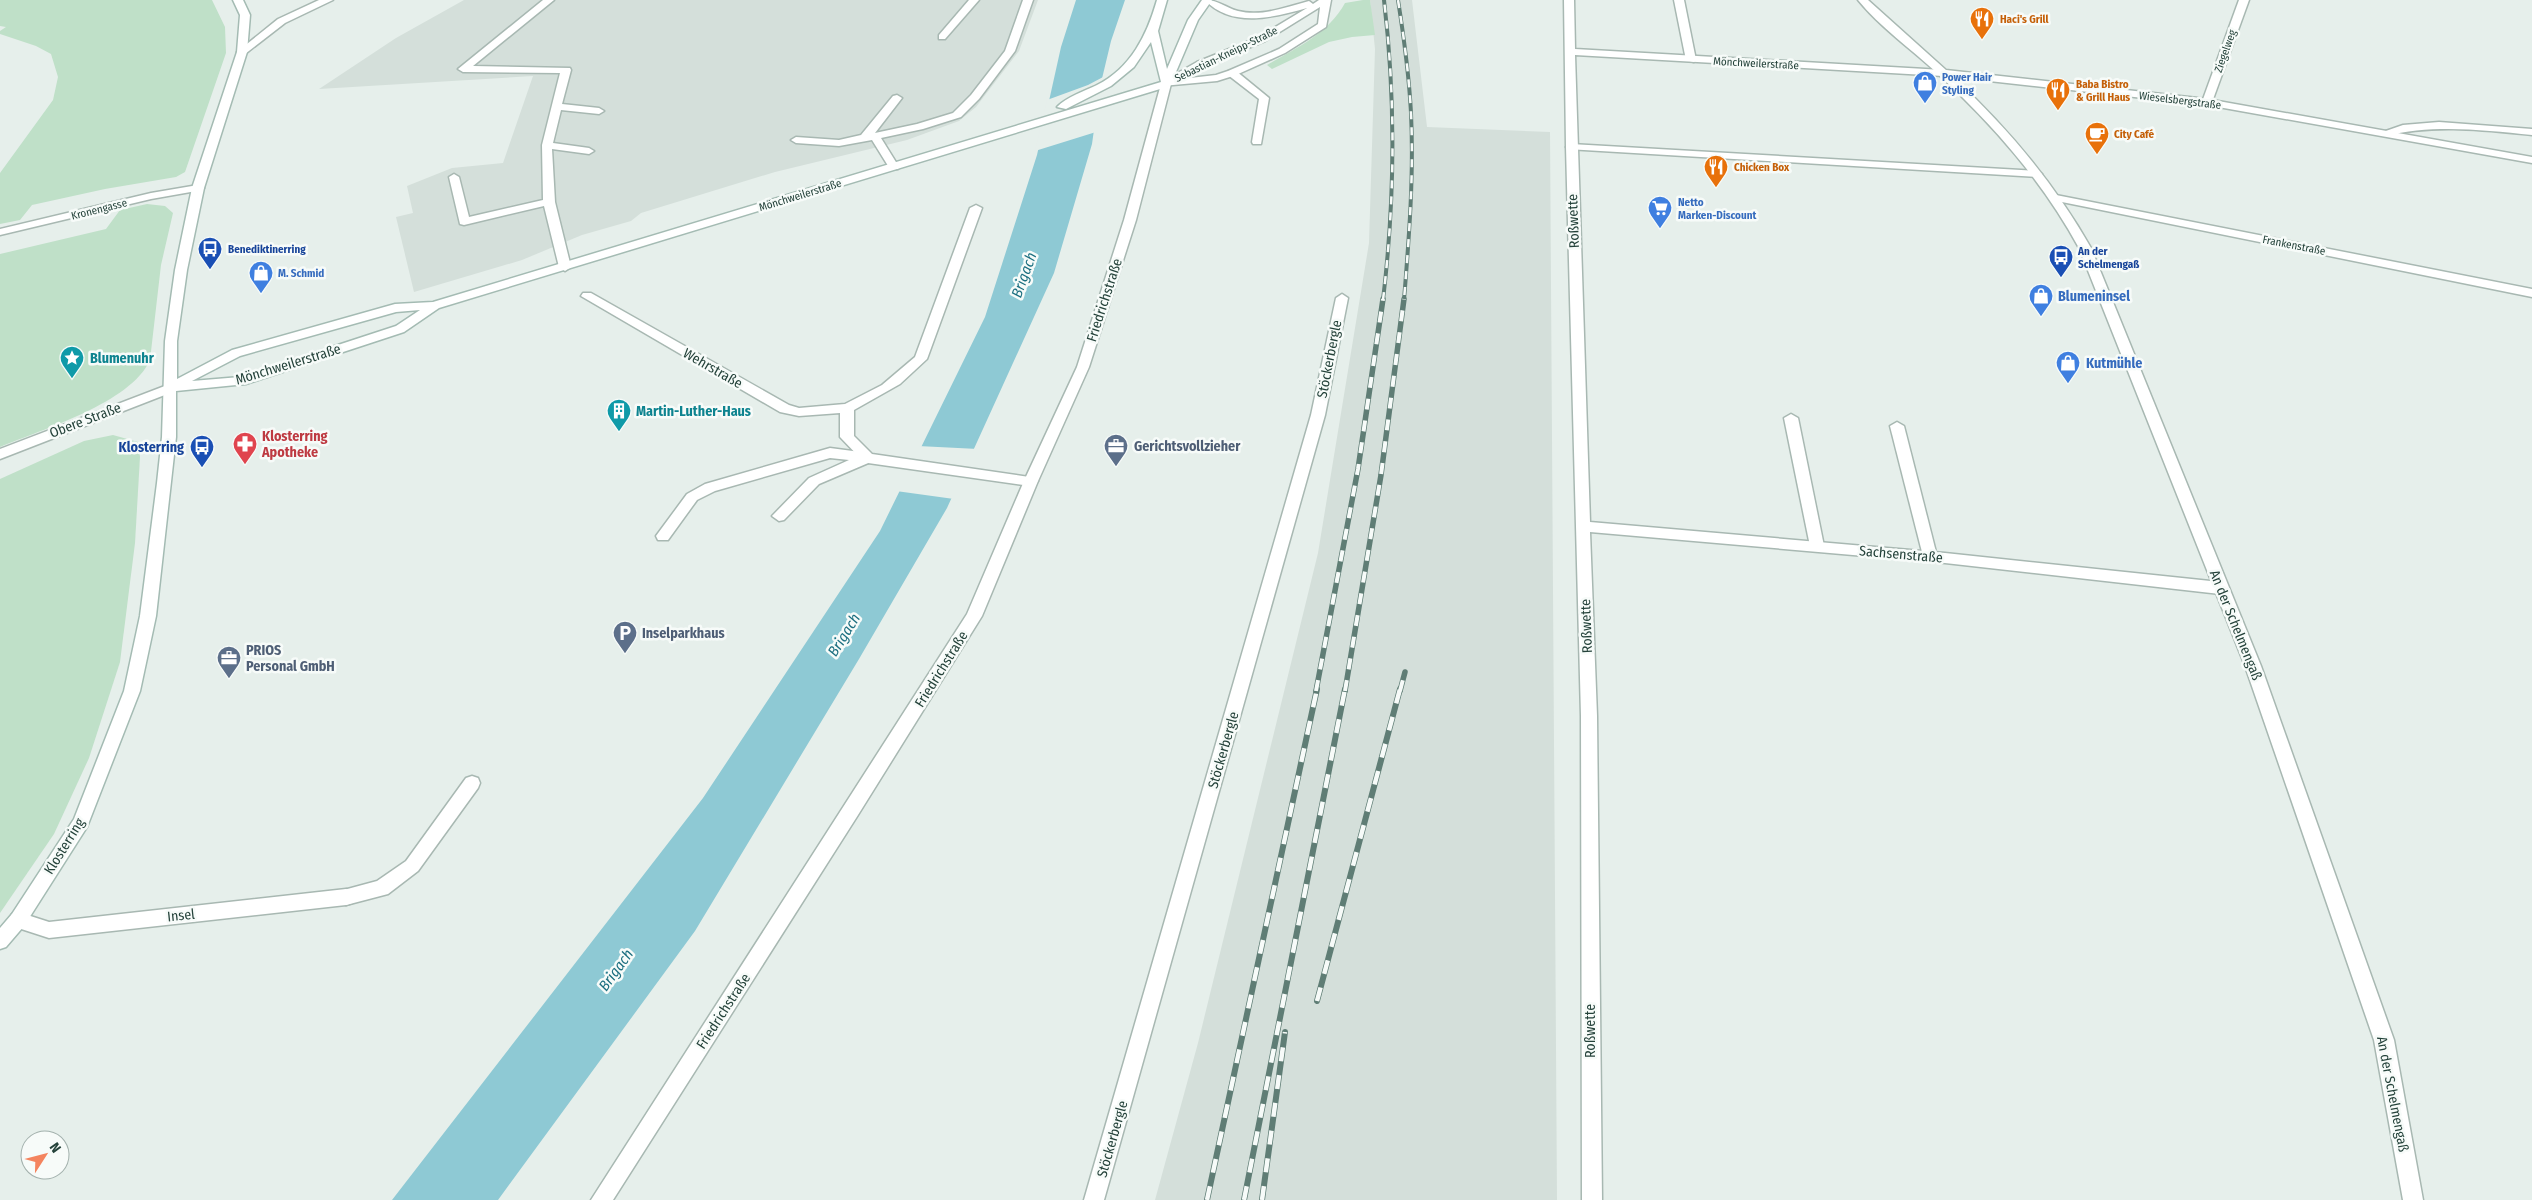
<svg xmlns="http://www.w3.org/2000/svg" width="2532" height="1200" viewBox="0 0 2532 1200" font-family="'Fira Sans Condensed',sans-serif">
	<rect width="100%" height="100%" fill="#e6efeb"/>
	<!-- built -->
	<g fill="#d4dfda">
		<path d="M 464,0 L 1038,0 L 1019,51 L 976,107 L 959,121 L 907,140 L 775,172 L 641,213 L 631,221 L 582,235 L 522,260 L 414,292 L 396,217 L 413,213 L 407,186 L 452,168 L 503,163 L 533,76 L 319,89 L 396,38 Z"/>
		<path d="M 1370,0 L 1412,0 L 1427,127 L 1550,132 L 1557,1200 L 1155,1200 L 1198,1043 L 1318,553 L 1369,243 L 1375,49 Z"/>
	</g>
	<!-- green -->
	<g fill="#bfe0c8">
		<path d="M 0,0 L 212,0 L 225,27 L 226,53 L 185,172 L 176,177 L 105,189 L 32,205 L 20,220 L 0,224 L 0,173 L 53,100 L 58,77 L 51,54 L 36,46 L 0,34 L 0,31 L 6,27 L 0,26 Z"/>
		<path d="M 1363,0 L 1370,0 L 1375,35 L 1352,37 L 1329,42 L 1272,69 L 1267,65 C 1296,48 1328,34 1345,3 Z"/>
		<path d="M 147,204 L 165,206 L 173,213 L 161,265 L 150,360 C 131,403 43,429 0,447 L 0,254 L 106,229 L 120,210 Z"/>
		<path d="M 113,435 L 138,442 L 140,457 L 135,543 L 120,662 L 89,758 L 54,834 L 0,913 L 0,479 L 84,441 Z"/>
	</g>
	<!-- water -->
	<path fill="#8ec9d4" d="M 1076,0 L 1125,0 L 1111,41 L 1100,87 L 1092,144 L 1054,273 L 947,508 L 859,659 L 695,931 L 498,1200 L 392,1200 L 703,798 L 880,531 L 985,317 L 1037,155 L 1061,47 Z"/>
	<!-- pier -->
	<g fill="#e6efeb">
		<path d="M 1105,76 L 1096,132 L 1035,151 L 1047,100 L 1088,85 Z"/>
		<path d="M 918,446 L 978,449 L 954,499 L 896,491 Z"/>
	</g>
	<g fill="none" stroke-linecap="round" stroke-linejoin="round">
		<defs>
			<g id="service">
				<path d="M 543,0 L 554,0 L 473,66 L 570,68 L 571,70 L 562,104 L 599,108 L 604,111 L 599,114 L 561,110 L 553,143 L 589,148 L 594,151 L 589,154 L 552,149 L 555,202 L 571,267 L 565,271 L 559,267 L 544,206 L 464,225 L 460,224 L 449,177 L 454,174 L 459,177 L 469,217 L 543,200 L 542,145 L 560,73 L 463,72 L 458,69 Z"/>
				<path d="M 969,0 L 979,0 L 945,39 L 939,39 L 939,35 Z"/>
				<path d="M 1023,0 L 1033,0 L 1015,51 L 979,99 L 961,117 L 923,129 L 881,138 L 899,167 L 898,169 L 890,169 L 872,140 L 839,146 L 796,143 L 791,140 L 796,137 L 839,140 L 861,135 L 893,96 L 897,95 L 902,98 L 875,133 L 917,124 L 953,113 L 971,95 L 1005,51 Z"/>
				<path d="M 1674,0 L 1684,0 L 1696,60 L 1694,62 L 1686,60 Z"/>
				<path d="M 1228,71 L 1236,71 L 1269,98 L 1261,144 L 1253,144 L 1252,142 L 1259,99 L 1228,75 Z"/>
				<path d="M 1571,144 L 2037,171 L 2042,174 L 2037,177 L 1567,149 L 1566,147 Z"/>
				<path d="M 1342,294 L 1348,298 L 1325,415 L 1104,1200 L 1084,1200 L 1311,415 L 1336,298 Z"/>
				<path d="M 1791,414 L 1798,418 L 1824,546 L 1817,551 L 1810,546 L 1784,418 Z"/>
				<path d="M 1897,422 L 1904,426 L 1937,556 L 1935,560 L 1925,560 L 1923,556 L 1890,426 Z"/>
				<path d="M 830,448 L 868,453 L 875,458 L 873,461 L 819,484 L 784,520 L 779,521 L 772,516 L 809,478 L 849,460 L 830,458 L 715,491 L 697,500 L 668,540 L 658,540 L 656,536 L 687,494 L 705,484 Z"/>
				<path d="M 472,776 L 478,778 L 480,783 L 478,788 L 418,871 L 388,894 L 346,905 L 340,903 L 337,897 L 340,891 L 377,881 L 406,861 L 466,778 Z"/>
			</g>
			<g id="minor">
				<path d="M 319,0 L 333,0 L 285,23 L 245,54 L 237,52 L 278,19 Z"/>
				<path d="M 1205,0 C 1219,0 1226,8 1238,11 C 1262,17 1286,7 1309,1 L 1313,4 L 1319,0 L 1331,0 L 1326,27 L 1285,53 L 1236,75 L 1217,81 L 1162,86 L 1162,82 L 1197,62 L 1259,37 L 1307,8 C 1275,17 1232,29 1205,0 ZM 1320,7 L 1318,24 L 1279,49 L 1228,71 L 1216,75 L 1181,79 L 1205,66 L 1265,41 Z"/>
				<path d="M 1564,0 L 1574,0 L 1575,49 L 1943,70 L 1948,73 L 1943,76 L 1575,55 L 1590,522 L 1945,553 L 2220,582 L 2225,584 L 2227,588 L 2225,592 L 2220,594 L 1945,563 L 1590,532 L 1597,716 L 1602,1200 L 1582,1200 L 1581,716 L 1566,147 Z"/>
				<path d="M 2239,0 L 2249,0 L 2212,102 L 2203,104 L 2202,102 Z"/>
				<path d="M 2439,122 L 2532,129 L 2532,135 C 2482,130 2434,124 2385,136 L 2380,133 L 2403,125 Z"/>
				<path d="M 198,185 L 204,188 L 202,190 L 151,199 L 0,235 L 0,229 L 151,193 Z"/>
				<path d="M 2056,195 L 2532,289 L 2532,297 L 2052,200 L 2050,198 Z"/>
				<path d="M 976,205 L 982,208 L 927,359 L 900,384 L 854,410 L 854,436 L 872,454 L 1036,478 L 1038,481 L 1031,486 L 868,463 L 863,461 L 840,437 L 840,413 L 799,416 L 780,412 L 581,296 L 583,293 L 591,293 L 789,405 L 799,408 L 845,404 L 882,385 L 915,357 L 970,208 Z"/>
				<path d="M 170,384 L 175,385 L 176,388 L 175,391 L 0,459 L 0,449 Z"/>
				<path d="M 346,889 L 352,891 L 355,897 L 352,903 L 346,905 L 49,938 L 12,926 L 9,920 L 12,914 L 18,912 L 49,922 Z"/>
			</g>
			<g id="tertiary">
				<path d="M 1858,0 L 1868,0 L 1946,70 L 2207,99 L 2532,157 L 2532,163 L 2207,105 L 1953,77 C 2008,128 2054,183 2091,248 L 2261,666 L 2394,1040 L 2423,1200 L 2403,1200 L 2374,1040 L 2245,666 L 2079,248 C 2042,180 1993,125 1936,72 C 1911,49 1880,27 1858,0 Z"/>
				<path d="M 1166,81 L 1171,84 L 1136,220 L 1089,367 L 1038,481 L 982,616 L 858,815 L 613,1200 L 591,1200 L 967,614 L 1024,481 L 1077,367 L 1124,220 L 1161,84 Z"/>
			</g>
			<path id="secondary" d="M 233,0 L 243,0 L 250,15 L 247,52 L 204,188 L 187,270 L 177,341 L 177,379 L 232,350 L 395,304 L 433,302 L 1161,82 L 1151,42 L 1134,67 L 1111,86 L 1066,109 L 1057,107 C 1066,97 1085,91 1097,85 C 1131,68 1147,35 1157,0 L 1167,0 L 1158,31 L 1167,69 L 1188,20 L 1202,0 L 1212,0 L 1198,20 L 1170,86 L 439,308 L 404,332 L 246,384 L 176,391 L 176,437 L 156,616 L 140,691 L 87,827 L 24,926 L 6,947 L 0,949 L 0,928 L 12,914 L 74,819 L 124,691 L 140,616 L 157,483 L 162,437 L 165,341 L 175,270 L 192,188 L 237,52 L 240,15 ZM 420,310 L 396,326 L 240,377 L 192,381 L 240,356 L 396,312 Z"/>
		</defs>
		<!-- service casing -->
		<use href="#service" stroke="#a8b8b2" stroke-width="3"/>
		<!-- minor casing -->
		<use href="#minor" stroke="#a8b8b2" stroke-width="3"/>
		<!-- tertiary casing -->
		<use href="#tertiary" stroke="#a8b8b2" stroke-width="3"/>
		<!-- secondary casing -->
		<use href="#secondary" stroke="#a4bbb3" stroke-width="3"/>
		<!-- service -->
		<use href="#service" fill="#fff" fill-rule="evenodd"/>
		<!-- minor -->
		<use href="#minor" fill="#fff" fill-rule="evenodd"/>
		<!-- tertiary -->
		<use href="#tertiary" fill="#fff" fill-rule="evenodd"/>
		<!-- secondary -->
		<use href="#secondary" fill="#fff" fill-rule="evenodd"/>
		<defs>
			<g id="rail-far2">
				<path d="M 1398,0 C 1404,38 1409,75 1411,113 C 1414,175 1409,238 1404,300"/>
				<path d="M 1383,300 C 1395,199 1396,101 1384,0"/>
			</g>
			<g id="rail-far1">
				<path d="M 1316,691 L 1358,469 L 1383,299"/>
				<path d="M 1345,691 L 1381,475 L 1404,299"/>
				<path d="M 1400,691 L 1405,672"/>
			</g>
			<g id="rail">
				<path d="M 1317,1001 L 1400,689"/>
				<path d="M 1207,1200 L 1317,689"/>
				<path d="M 1244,1200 L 1345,689"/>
				<path d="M 1262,1200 L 1285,1032"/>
			</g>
		</defs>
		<!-- rail-far2 casing -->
		<use href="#rail-far2" stroke="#5f7d75" stroke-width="4"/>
		<!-- rail-far1 casing -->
		<use href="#rail-far1" stroke="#5f7d75" stroke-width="5.5"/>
		<!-- rail casing -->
		<use href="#rail" stroke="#5f7d75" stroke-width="6"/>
		<!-- rail-far2 -->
		<use href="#rail-far2" stroke="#f7fbf9" stroke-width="2.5" stroke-dasharray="8" stroke-linecap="butt"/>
		<!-- rail-far1 -->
		<use href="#rail-far1" stroke="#f7fbf9" stroke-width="4" stroke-dasharray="11" stroke-linecap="butt"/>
		<!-- rail -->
		<use href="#rail" stroke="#f7fbf9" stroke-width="4.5" stroke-dasharray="14" stroke-linecap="butt"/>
	</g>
	<!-- icons -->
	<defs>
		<symbol id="restaurant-pin" viewBox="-11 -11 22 30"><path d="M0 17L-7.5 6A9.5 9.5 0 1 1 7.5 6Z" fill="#e8710a" stroke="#f7fbf9"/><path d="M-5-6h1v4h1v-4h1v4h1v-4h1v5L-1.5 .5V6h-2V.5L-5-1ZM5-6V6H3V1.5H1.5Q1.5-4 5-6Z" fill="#fff"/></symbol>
		<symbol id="shop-pin" viewBox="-11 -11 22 30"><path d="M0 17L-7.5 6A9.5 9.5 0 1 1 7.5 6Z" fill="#3f7fe0" stroke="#f7fbf9"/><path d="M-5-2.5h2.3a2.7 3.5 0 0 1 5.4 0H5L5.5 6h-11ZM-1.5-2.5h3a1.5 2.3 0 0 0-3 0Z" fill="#fff"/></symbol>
		<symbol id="cafe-pin" viewBox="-11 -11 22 30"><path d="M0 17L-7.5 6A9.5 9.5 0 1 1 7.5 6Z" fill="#e8710a" stroke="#f7fbf9"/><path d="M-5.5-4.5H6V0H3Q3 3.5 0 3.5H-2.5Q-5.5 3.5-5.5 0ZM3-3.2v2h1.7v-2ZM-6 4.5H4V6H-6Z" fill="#fff"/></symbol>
		<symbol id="supermarket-pin" viewBox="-11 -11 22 30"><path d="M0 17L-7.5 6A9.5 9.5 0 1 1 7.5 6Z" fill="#3f7fe0" stroke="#f7fbf9"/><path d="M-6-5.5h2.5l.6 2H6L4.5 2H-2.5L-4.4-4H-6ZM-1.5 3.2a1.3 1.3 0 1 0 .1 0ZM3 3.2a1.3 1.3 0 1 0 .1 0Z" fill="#fff"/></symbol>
		<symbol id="bus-pin" viewBox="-11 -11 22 30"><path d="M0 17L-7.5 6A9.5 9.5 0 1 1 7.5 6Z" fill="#1a4fb4" stroke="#f7fbf9"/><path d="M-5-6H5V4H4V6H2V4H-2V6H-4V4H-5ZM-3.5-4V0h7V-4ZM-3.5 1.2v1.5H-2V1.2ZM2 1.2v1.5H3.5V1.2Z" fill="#fff"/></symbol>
		<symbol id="sight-pin" viewBox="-11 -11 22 30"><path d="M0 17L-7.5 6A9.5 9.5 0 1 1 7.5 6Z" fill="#0f9aa8" stroke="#f7fbf9"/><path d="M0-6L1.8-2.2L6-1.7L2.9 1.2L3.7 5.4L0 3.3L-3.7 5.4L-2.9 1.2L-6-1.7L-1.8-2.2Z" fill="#fff"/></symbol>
		<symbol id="building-pin" viewBox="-11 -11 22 30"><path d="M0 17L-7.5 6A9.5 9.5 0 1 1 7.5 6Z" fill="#0f9aa8" stroke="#f7fbf9"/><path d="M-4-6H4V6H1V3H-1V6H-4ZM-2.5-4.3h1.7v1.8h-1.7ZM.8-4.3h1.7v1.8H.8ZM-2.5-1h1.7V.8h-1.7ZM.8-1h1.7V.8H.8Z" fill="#fff"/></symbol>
		<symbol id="pharmacy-pin" viewBox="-11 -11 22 30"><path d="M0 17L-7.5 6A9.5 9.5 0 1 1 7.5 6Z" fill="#e0444e" stroke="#f7fbf9"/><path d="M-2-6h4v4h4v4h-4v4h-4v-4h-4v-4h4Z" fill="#fff"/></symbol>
		<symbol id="office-pin" viewBox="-11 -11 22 30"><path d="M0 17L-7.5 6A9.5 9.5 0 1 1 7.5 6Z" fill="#5c6f8a" stroke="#f7fbf9"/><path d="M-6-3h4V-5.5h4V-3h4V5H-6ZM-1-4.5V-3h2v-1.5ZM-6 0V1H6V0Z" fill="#fff"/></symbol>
		<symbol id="parking-pin" viewBox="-11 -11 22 30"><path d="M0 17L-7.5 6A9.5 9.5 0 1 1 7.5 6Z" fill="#5c6f8a" stroke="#f7fbf9"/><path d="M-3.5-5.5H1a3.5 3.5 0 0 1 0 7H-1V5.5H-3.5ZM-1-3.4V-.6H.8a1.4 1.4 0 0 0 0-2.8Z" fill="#fff"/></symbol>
	</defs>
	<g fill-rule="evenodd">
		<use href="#restaurant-pin" x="1968" y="5" width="28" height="38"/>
		<use href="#shop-pin" x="1911" y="69" width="28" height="38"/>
		<use href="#restaurant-pin" x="2044" y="76" width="28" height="38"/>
		<use href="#cafe-pin" x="2083" y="120" width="28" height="38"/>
		<use href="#restaurant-pin" x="1702" y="153" width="28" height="38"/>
		<use href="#supermarket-pin" x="1646" y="194" width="28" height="38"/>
		<use href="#bus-pin" x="196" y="235" width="28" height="38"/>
		<use href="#bus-pin" x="2047" y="243" width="28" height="38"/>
		<use href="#shop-pin" x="247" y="259" width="28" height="38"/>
		<use href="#shop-pin" x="2027" y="282" width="28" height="38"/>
		<use href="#sight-pin" x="58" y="344" width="28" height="38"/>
		<use href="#shop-pin" x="2054" y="349" width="28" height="38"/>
		<use href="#building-pin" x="605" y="397" width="28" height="38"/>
		<use href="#pharmacy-pin" x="231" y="430" width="28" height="38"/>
		<use href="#office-pin" x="1102" y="432" width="28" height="38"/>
		<use href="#bus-pin" x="188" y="433" width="28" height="38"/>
		<use href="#parking-pin" x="611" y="619" width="28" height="38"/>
		<use href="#office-pin" x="215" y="644" width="28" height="38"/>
	</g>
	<g text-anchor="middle" stroke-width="5" stroke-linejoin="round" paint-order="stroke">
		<!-- far-food labels -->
		<g font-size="11" font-weight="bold" fill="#c56008" stroke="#f7fbf9" text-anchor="start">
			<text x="2000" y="23">Haci's Grill</text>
			<text x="2076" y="88">Baba Bistro<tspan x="2076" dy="13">&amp; Grill Haus</tspan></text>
			<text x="2114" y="138">City Café</text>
			<text x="1734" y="171">Chicken Box</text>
		</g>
		<!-- far-street labels -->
		<g font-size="11" fill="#24423a" stroke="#f7fbf9">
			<text transform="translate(2225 51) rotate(-70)" y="4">Ziegelweg</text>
			<text transform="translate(1226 54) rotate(-26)" y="4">Sebastian-Kneipp-Straße</text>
			<text transform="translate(1756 63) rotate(3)" y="4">Mönchweilerstraße</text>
			<text transform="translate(2180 100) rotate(7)" y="4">Wieselsbergstraße</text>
			<text transform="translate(800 195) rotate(-17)" y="4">Mönchweilerstraße</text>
			<text transform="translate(99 209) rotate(-14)" y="4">Kronengasse</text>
			<text transform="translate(2294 245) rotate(11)" y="4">Frankenstraße</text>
		</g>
		<!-- far-shop labels -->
		<g font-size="11" font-weight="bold" fill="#366cbe" stroke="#f7fbf9" text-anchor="start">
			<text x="1942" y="81">Power Hair<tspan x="1942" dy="13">Styling</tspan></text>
			<text x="1678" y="206">Netto<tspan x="1678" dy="13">Marken-Discount</tspan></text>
			<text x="278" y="277">M. Schmid</text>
		</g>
		<!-- far-transit labels -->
		<g font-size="11" font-weight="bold" fill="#164399" stroke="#f7fbf9" text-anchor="start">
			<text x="228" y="253">Benediktinerring</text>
			<text x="2078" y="255">An der<tspan x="2078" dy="13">Schelmengaß</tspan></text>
		</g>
		<!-- street labels -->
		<g font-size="14" fill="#24423a" stroke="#f7fbf9">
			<text transform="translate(1573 221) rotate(-92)" y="5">Roßwette</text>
			<text transform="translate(1104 300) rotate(-72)" y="5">Friedrichstraße</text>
			<text transform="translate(1329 359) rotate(-79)" y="5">Stöckerbergle</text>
			<text transform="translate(288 364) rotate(-17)" y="5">Mönchweilerstraße</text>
			<text transform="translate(713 368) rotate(30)" y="5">Wehrstraße</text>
			<text transform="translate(85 420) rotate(-21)" y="5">Obere Straße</text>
			<text transform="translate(1901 554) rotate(5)" y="5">Sachsenstraße</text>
			<text transform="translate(2236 625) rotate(68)" y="5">An der Schelmengaß</text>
			<text transform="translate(1586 626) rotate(-92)" y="5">Roßwette</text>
			<text transform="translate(941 669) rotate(-58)" y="5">Friedrichstraße</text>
			<text transform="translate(1223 750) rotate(-74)" y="5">Stöckerbergle</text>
			<text transform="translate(64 846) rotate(-58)" y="5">Klosterring</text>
			<text transform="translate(181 915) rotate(-6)" y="5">Insel</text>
			<text transform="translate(723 1011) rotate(-57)" y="5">Friedrichstraße</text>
			<text transform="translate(1590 1031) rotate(-90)" y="5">Roßwette</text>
			<text transform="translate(2393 1094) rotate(79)" y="5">An der Schelmengaß</text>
			<text transform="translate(1112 1139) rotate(-74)" y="5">Stöckerbergle</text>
		</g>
		<!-- shop labels -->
		<g font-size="14" font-weight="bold" fill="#366cbe" stroke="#f7fbf9" text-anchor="start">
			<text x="2058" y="301">Blumeninsel</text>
			<text x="2086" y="368">Kutmühle</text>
		</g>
		<!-- culture labels -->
		<g font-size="14" font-weight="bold" fill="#0d838f" stroke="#f7fbf9" text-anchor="start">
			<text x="90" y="363">Blumenuhr</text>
			<text x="636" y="416">Martin-Luther-Haus</text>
		</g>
		<!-- health labels -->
		<g font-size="14" font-weight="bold" fill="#be3a42" stroke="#f7fbf9" text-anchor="start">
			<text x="262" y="441">Klosterring<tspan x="262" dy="16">Apotheke</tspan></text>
		</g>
		<!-- service labels -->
		<g font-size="14" font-weight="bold" fill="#4e5e75" stroke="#f7fbf9" text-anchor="start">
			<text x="1134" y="451">Gerichtsvollzieher</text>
			<text x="642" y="638">Inselparkhaus</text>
			<text x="246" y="655">PRIOS<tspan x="246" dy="16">Personal GmbH</tspan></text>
		</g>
		<!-- transit labels -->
		<g font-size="14" font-weight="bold" fill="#164399" stroke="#f7fbf9" text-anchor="end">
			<text x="184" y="452">Klosterring</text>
		</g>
		<!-- water labels -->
		<g font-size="15" font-style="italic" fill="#1c6f80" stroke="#f7fbf9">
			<text transform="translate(1024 275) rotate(-70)" y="5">Brigach</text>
			<text transform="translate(844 635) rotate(-58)" y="5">Brigach</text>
			<text transform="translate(616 970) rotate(-54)" y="5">Brigach</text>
		</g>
	</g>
	<!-- north arrow -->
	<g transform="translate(45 1155) rotate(54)"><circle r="24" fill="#f7fbf9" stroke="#a3b1ad"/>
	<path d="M0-4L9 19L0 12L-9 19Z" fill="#f4845f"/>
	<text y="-8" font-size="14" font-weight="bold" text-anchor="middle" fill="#24423a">N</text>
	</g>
</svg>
